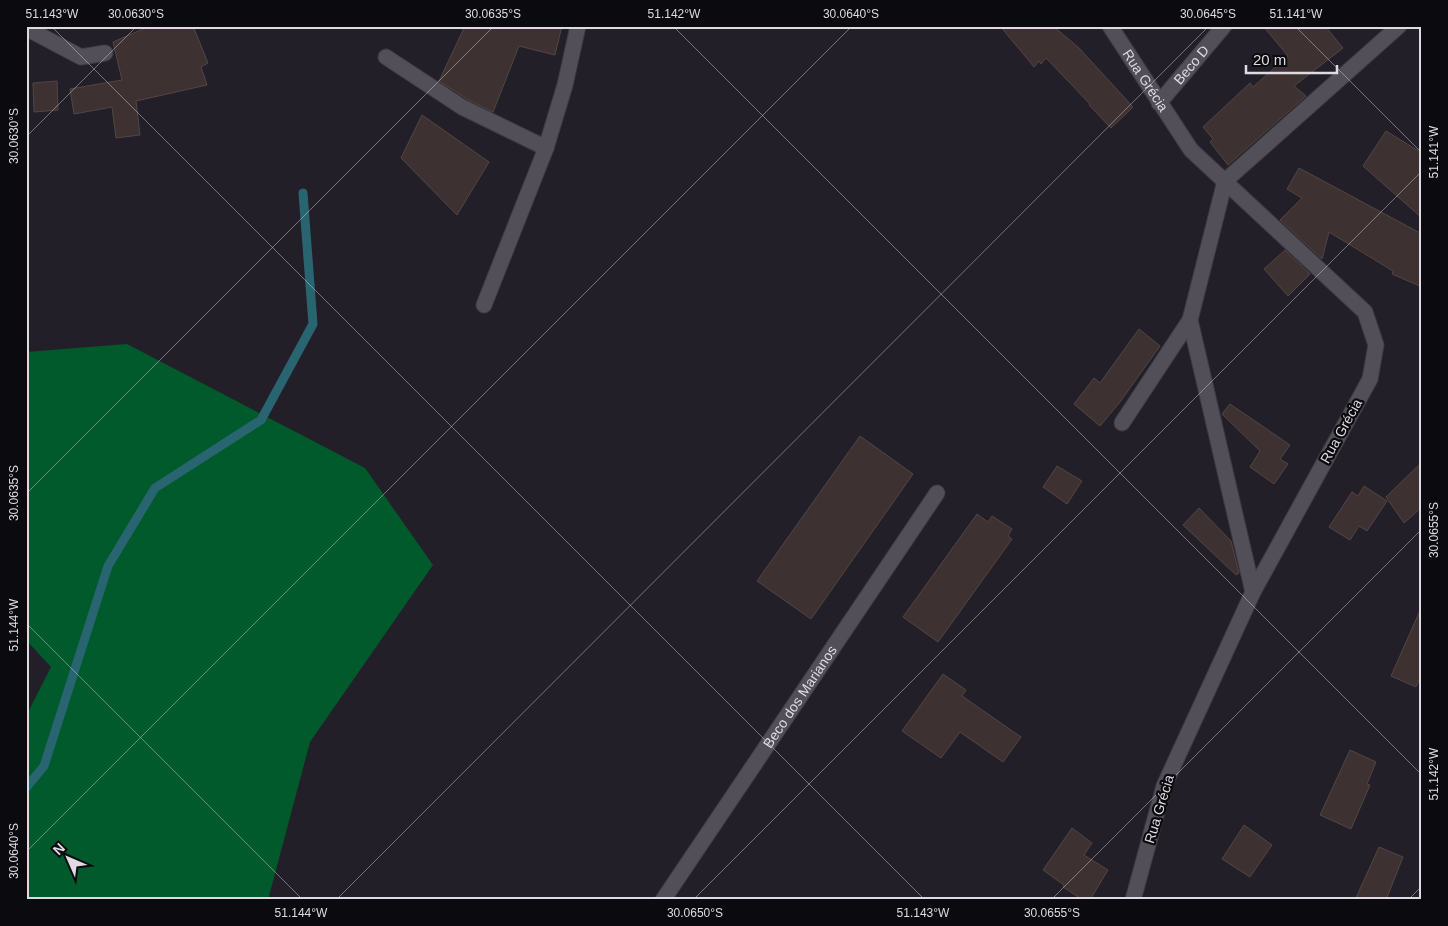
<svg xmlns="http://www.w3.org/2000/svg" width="1448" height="926" viewBox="0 0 1448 926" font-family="Arial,sans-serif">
	<rect width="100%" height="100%" fill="#231f28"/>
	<!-- forest -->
	<path fill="#015a2c" d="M 127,344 L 365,468 L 433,565 L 310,742 L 268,900 L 26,900 L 26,716 L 51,667 L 26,640 L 26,352 Z"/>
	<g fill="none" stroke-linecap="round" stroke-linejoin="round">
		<!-- stream -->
		<path stroke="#296571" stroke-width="9" d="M 26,788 L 44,766 L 108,566 L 155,488 L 261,420 L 313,324 L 303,193"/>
	</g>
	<!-- building -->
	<g fill="#3d3231" stroke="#514644">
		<path d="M 150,26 L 193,26 L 208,63 L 201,67 L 207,85 L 136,101 L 140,135 L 116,138 L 112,107 L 74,114 L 70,89 L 122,80 L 113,42 Z"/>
		<path d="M 465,26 L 562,26 L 555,55 L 519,46 L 493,112 L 467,99 L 439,81 Z"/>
		<path d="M 1000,26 L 1053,26 L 1079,48 L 1133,107 L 1111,128 L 1089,105 L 1090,104 L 1046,58 L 1041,64 L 1039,61 L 1034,67 Z"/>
		<path d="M 1263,26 L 1325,26 L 1343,48 L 1294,86 L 1306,96 L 1228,165 L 1210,142 L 1213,139 L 1203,127 L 1250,83 L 1253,87 L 1288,56 Z"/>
		<path d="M 57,81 L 58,110 L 34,112 L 33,83 Z"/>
		<path d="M 422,115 L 489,162 L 457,215 L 401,158 Z"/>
		<path d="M 1386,131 L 1422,153 L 1422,218 L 1363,166 Z"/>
		<path d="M 1299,168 L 1422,234 L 1422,287 L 1392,274 L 1393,271 L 1329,232 L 1322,259 L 1280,220 L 1302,198 L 1287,189 Z"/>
		<path d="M 1285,250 L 1310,274 L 1288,296 L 1264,269 Z"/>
		<path d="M 1139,329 L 1160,346 L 1120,402 L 1100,426 L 1074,404 L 1094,378 L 1100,383 Z"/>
		<path d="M 1230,404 L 1290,445 L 1280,459 L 1288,464 L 1274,484 L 1250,467 L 1260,451 L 1222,414 Z"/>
		<path d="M 860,436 L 913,474 L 811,619 L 757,581 Z"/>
		<path d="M 1422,462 L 1422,507 L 1404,523 L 1386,497 Z"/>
		<path d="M 1057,466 L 1082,481 L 1067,504 L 1043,487 Z"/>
		<path d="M 1364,486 L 1387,501 L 1367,531 L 1359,526 L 1350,540 L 1329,527 L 1352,492 L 1358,496 Z"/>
		<path d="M 1199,508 L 1231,541 L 1239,573 L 1236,575 L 1183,525 Z"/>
		<path d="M 977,514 L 988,522 L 992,516 L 1012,529 L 1008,536 L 1012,539 L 938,642 L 903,617 Z"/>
		<path d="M 1422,606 L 1422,673 L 1416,687 L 1391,676 Z"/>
		<path d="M 943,674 L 966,690 L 962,696 L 1021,737 L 1003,762 L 960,732 L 941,758 L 902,731 Z"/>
		<path d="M 1350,750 L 1376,762 L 1367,784 L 1370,785 L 1351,829 L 1320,815 Z"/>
		<path d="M 1244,825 L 1272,845 L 1250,877 L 1222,859 Z"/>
		<path d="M 1072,828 L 1092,843 L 1084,855 L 1108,870 L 1090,900 L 1083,900 L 1063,887 L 1064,885 L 1043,870 Z"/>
		<path d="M 1379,847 L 1403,857 L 1386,900 L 1355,900 Z"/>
	</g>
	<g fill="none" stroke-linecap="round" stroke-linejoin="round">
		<defs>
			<g id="minor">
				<path id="s1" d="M 1110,26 L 1191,150 L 1365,312 L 1376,345 L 1370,379 L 1253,592 L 1164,786 L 1133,900"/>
				<path d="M 26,28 L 81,57 L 105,53"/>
				<path d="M 386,57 L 462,107 L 546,148"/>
				<path id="s2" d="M 1159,103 L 1224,26"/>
				<path d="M 484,305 L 546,148 L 565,85 L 578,26"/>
				<path d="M 1122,423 L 1190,320"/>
				<path d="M 1253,592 L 1190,320 L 1225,181 L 1399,26"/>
				<path id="s3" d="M 663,900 L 937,493"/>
			</g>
		</defs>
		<!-- minor casing -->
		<use href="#minor" stroke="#3e3c42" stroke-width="17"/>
		<!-- minor -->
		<use href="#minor" stroke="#534f59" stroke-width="15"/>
	</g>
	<!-- ticks -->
	<path fill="none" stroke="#dedce2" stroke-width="1" stroke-opacity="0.45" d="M 51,26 L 925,900M 673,26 L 1422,775M 1295,26 L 1422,153M 26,137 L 137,26M 26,494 L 494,26M 26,623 L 303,900M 26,852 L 852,26M 336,900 L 1209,26M 693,900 L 1422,171M 1051,900 L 1422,529M 1408,900 L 1422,886"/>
	<g text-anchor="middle" stroke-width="4.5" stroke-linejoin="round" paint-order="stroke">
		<!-- street labels -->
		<g font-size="14" fill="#dedce2" stroke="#0b0a0e">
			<text dy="5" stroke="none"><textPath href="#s2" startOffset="50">Beco D</textPath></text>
			<text dy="5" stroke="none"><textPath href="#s1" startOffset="65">Rua Grécia</textPath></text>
			<text transform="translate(1341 431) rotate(-61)" y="5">Rua Grécia</text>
			<text dy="5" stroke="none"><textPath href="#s3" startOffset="245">Beco dos Marianos</textPath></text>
			<text transform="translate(1159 809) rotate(-73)" y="5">Rua Grécia</text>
		</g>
	</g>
	<!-- border -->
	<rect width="1448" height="926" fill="none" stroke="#0b0a0e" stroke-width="55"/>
	<!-- north arrow -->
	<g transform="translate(68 858) rotate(315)" stroke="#0b0a0e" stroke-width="4" paint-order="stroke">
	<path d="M0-4L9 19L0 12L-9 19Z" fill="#dedce2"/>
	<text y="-8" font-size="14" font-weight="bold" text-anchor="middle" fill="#dedce2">N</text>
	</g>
	<!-- scale -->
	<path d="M1246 65v8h91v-8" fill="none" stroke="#dedce2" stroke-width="2.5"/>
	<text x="1253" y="65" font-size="15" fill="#dedce2" stroke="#0b0a0e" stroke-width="4" paint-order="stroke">20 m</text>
	<rect x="28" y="28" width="1392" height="870" fill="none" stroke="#dedce2" stroke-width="2"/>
	<g font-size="12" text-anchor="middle" fill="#dedce2">
		<text x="52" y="18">51.143°W</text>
		<text x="136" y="18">30.0630°S</text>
		<text x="493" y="18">30.0635°S</text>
		<text x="674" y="18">51.142°W</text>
		<text x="851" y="18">30.0640°S</text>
		<text x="1208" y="18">30.0645°S</text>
		<text x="1296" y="18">51.141°W</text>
		<text transform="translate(14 136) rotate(-90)" y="4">30.0630°S</text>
		<text transform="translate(1434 152) rotate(-90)" y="4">51.141°W</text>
		<text transform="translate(14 493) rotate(-90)" y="4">30.0635°S</text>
		<text transform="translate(1434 530) rotate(-90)" y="4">30.0655°S</text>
		<text transform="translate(14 625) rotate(-90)" y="4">51.144°W</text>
		<text transform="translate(1434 774) rotate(-90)" y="4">51.142°W</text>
		<text transform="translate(14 851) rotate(-90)" y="4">30.0640°S</text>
		<text x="301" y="917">51.144°W</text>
		<text x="695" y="917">30.0650°S</text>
		<text x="923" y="917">51.143°W</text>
		<text x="1052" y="917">30.0655°S</text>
	</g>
</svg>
